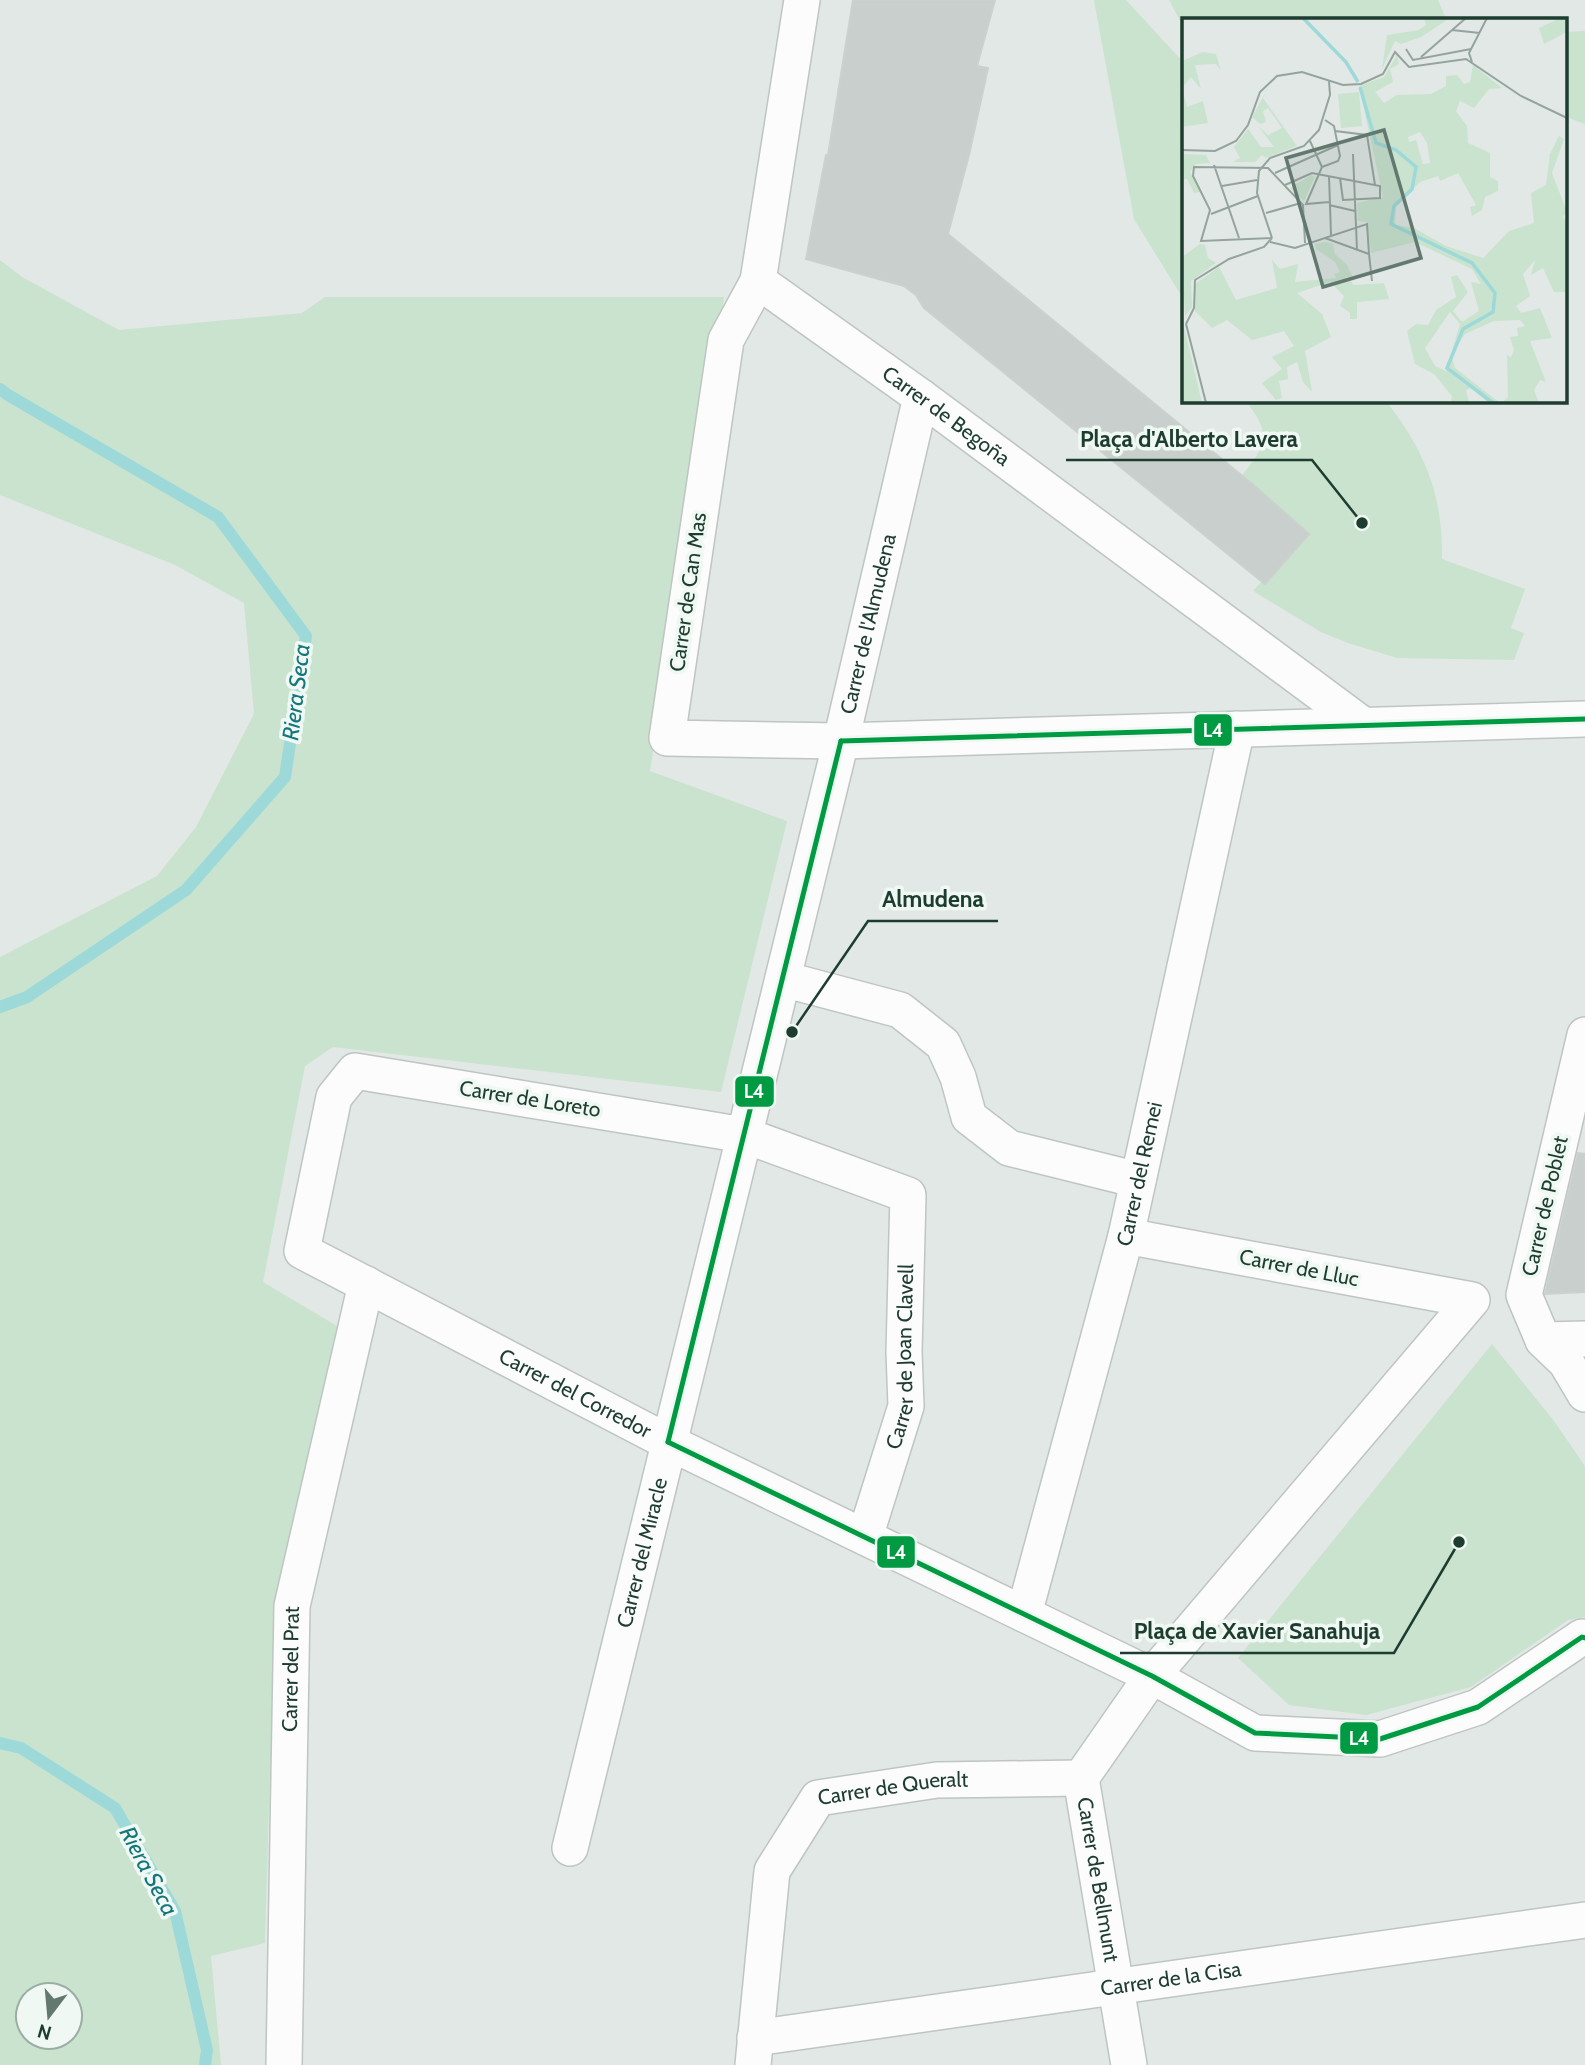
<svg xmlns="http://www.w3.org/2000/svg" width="1585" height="2065" viewBox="0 0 1585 2065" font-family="Cabin,sans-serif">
	<rect width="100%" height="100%" fill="#e2e8e5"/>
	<!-- green -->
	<g fill="#c9e3ce" fill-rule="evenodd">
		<path d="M 1094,0 L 1126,0 L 1184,63 L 1184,300 L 1134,219 Z"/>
		<path d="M 1169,0 L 1438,0 L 1446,19 L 1184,19 L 1184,28 Z"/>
		<path d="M 1585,31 L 1585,124 L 1566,117 L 1566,32 Z"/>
		<path d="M 0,260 L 22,277 L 119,330 L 302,313 L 325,297 L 724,297 L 650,771 L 787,821 L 721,1092 L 333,1047 L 305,1066 L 263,1282 L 337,1326 L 297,1506 L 288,1558 L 270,1767 L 265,1943 L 211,1956 L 221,2065 L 0,2065 L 0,957 L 157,876 L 196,827 L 254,714 L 244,603 L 175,565 L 0,495 ZM 28,1995 L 70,1995 L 70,2037 L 28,2037 Z"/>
		<path d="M 1246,401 L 1386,401 C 1425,451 1443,495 1442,559 L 1525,589 L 1511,628 L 1524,633 L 1514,660 L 1397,658 L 1348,643 L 1321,632 L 1253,591 L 1263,580 L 1239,479 C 1251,464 1269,446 1261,425 C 1257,416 1251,408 1246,401 Z"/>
		<path d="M 1492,1344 L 1554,1421 L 1585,1466 L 1585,1617 L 1568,1620 L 1471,1687 L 1366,1715 L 1289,1705 L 1238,1658 Z"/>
	</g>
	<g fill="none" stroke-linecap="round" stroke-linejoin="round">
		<!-- stream -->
		<g stroke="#9ed9da" stroke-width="12">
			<path d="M 0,389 L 8,395 L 218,517 L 306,636 L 285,777 L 186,890 L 27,997 L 0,1007"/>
			<path d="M 0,1743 L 21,1748 L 115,1808 L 175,1911 L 207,2050 L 205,2065"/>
		</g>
	</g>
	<!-- building -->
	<g fill="#c9cfcc" stroke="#cbd1ce" stroke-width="2">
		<path d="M 853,0 L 995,0 L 977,66 L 988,68 L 969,155 L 948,234 L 1257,488 L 1309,534 L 1265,584 L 924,308 L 916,295 L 904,286 L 806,259 L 826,155 L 828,155 Z"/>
		<path d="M 1578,1153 L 1585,1154 L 1585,1292 L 1545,1294 Z"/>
	</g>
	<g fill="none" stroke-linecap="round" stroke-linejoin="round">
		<defs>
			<g id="street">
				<path id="s1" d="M 802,0 L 758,281 L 921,397 L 1363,725"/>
				<path d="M 758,281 L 726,340 L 667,738 L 841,741 L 1585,719"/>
				<path d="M 783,979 L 900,1010 L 943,1044 L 958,1077 L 969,1117 L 1009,1148 L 1138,1180"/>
				<path d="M 1585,1035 L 1524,1295 L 1543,1340 L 1566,1362 L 1585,1394"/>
				<path d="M 1543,1340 L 1585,1339"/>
				<path id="s2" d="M 865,1537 L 906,1406 L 904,1352 L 908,1195 L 744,1135 L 355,1071 L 334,1097 L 302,1251 L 668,1442 L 1152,1676 L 1255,1733 L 1380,1739 L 1478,1707 L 1582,1637 L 1585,1638"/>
				<path id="s3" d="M 1024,1614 L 1126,1236 L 1237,729"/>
				<path d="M 1081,1778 L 1152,1676 L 1472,1300 L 1126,1236"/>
				<path id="s4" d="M 1081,1778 L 1129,2065"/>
				<path id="s5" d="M 570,1848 L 841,741 L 921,397"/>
				<path id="s6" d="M 755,2038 L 1585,1920"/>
				<path id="s7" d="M 284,2065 L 292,1606 L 366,1284"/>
				<path id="s8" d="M 753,2065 L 772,1871 L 818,1798 L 937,1780 L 1081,1778"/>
			</g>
		</defs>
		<!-- street casing -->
		<use href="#street" stroke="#bfc5c2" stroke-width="38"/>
		<!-- street -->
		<use href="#street" stroke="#fbfcfb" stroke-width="35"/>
		<defs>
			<g id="bus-1">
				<path d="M 841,741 L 1585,719"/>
				<path d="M 668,1442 L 1152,1676 L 1255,1733 L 1380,1739 L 1478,1707 L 1582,1637 L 1585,1638"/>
				<path d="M 668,1442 L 841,741"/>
			</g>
		</defs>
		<!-- bus-1 casing -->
		<use href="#bus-1" stroke="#eff8f3" stroke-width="10"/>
		<!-- bus-1 -->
		<use href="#bus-1" stroke="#009a42" stroke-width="5"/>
	</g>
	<g text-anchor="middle" stroke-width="7" stroke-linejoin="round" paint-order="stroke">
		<!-- street labels -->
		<g font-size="21" fill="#1e3d31" stroke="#eff8f3">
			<text dy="7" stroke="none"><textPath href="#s1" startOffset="516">Carrer de Begoña</textPath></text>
			<text transform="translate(688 592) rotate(-82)" y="7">Carrer de Can Mas</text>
			<text dy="7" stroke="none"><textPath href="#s5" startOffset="1260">Carrer de l'Almudena</textPath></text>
			<text transform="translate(530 1099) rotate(9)" y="7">Carrer de Loreto</text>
			<text dy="7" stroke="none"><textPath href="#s3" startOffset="455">Carrer del Remei</textPath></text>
			<text transform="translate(1545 1206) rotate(-77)" y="7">Carrer de Poblet</text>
			<text transform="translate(1299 1268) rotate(11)" y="7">Carrer de Lluc</text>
			<text dy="7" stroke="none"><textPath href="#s2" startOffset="186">Carrer de Joan Clavell</textPath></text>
			<text dy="7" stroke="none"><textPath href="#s2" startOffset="1416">Carrer del Corredor</textPath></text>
			<text dy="7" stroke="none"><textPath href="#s5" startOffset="304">Carrer del Miracle</textPath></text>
			<text dy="7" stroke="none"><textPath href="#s7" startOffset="396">Carrer del Prat</textPath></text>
			<text dy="7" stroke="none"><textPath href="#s8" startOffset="357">Carrer de Queralt</textPath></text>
			<text dy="7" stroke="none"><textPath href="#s4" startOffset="103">Carrer de Bellmunt</textPath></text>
			<text dy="7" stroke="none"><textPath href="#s6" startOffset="420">Carrer de la Cisa</textPath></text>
		</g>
		<!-- water labels -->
		<g font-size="23" font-style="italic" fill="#14767d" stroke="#eff8f3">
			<text transform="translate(296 692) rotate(-83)" y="8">Riera Seca</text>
			<text transform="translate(149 1871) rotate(62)" y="8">Riera Seca</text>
		</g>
	</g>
	<!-- overview -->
	<g transform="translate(1182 18)">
		<rect width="385" height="385" fill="#e2e8e5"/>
		<path d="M 242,0 L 268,0 L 239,19 L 219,26 L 213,23 L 200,51 L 205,17 L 237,12 L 244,7 ZM 378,0 L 385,0 L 385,14 L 362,26 L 357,10 ZM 21,34 L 34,36 L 39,53 L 34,46 L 13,47 L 19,71 L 9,59 L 0,70 L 5,89 L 21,83 L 26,105 L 0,109 L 0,43 ZM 215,37 L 217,46 L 208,51 L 211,64 L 193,74 L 202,85 L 215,77 L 249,76 L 264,68 L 264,58 L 275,57 L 282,66 L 288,64 L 291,47 L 320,70 L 307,71 L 292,90 L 278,83 L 274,93 L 285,108 L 286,125 L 308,135 L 308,159 L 316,163 L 316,173 L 303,179 L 300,192 L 290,198 L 288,189 L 294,187 L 276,155 L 258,163 L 256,158 L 238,164 L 214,189 L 213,207 L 232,210 L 264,228 L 301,240 L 327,213 L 352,205 L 349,175 L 364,167 L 368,136 L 377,118 L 382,121 L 370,155 L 385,194 L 381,199 L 385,206 L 385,274 L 372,274 L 361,250 L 349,257 L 353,242 L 341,256 L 348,278 L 334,288 L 339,295 L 358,290 L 370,320 L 348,323 L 364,364 L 358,362 L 352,372 L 357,385 L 321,384 L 326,379 L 325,337 L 329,339 L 332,332 L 328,319 L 336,318 L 335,310 L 343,308 L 338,302 L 312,303 L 283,316 L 269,337 L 273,350 L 318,385 L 307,385 L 289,370 L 284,372 L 287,385 L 269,385 L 270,378 L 252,356 L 233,346 L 225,313 L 234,306 L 246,307 L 254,292 L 274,279 L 269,259 L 275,257 L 286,274 L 271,293 L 280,304 L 297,293 L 289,264 L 299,266 L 290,251 L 233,224 L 189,235 L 185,204 L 176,203 L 175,185 L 201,179 L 177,68 L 202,59 ZM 238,114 L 245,125 L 248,145 L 241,146 L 234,122 L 227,124 L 226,119 ZM 268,294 L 278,306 L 264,353 L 253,348 L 243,330 ZM 89,65 L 81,80 L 115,128 L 84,140 L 80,137 L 73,144 L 51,144 L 58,140 L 52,129 L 66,111 L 79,129 L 92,129 L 77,109 L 86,117 L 100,110 L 86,90 L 81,93 L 84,104 L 78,106 L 70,99 ZM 177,74 L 180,108 L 159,110 L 156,76 ZM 0,136 L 24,137 L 28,145 L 14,146 L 8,154 L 19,174 L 12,175 L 5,161 L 0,162 ZM 129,157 L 133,159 L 122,183 L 108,170 ZM 144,224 L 151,226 L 153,236 L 165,247 L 173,263 L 163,258 L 172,267 L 202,265 L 207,281 L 175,284 L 175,301 L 168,301 L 168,295 L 158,288 L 162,278 L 148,264 L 115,275 L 140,296 L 149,319 L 123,333 L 130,374 L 121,364 L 115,344 L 105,349 L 106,361 L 97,363 L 100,380 L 94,382 L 80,365 L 100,351 L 90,339 L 112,328 L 102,313 L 70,322 L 45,302 L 30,310 L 13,293 L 13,266 L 37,249 L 54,282 L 95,270 L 90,242 L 98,251 L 116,246 L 113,264 L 154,260 L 152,256 L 158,254 L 153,244 L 134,231 L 133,226 ZM 18,226 L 23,227 L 26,240 L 34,245 L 9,263 L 10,289 L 3,298 L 0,239 ZM 0,309 L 2,309 L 20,385 L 0,385 Z" fill="#c9e3ce" fill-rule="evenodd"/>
		<path fill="none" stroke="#9ed9da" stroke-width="3.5" d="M 121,0 L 164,44 L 176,64M 178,69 L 194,125 L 214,132 L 234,149 L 230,171 L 212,188 L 209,206 L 290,245 L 313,275 L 311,294 L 281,311 L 265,350 L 311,385"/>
		<path fill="none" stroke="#94a49d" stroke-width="2" d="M 270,12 L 298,15M 224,31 L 231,42 L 289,31M 239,39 L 284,0M 290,44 L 287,35 L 305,0M 153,113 L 185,117 L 193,167M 128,123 L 140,149M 0,132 L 33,133 L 54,123 L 66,107 L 78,74 L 95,58 L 120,54 L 161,67 L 179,66 L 201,56 L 213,34 L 227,49 L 284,41 L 339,78 L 385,100M 171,136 L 175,232M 32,147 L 57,220M 140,149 L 156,143 L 158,138 L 152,108 L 143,102M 140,149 L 124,186 L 147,184M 93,155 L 156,127M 147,158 L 149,217M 103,167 L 130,155 L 172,163 L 198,168 L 198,180 L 161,182 L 158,160M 40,168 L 75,162M 147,187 L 173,193M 84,195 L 119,185M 29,196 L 76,178M 90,220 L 19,223 L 28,192 L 11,158 L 12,149 L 86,150 L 121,187 L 123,225M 90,220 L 75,175 L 77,153 L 88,140 L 122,128 L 137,112 L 148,77 L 147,63M 143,220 L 187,236 L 190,263M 88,224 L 113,230 L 185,206 L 187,236M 4,306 L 12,290 L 13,262 L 47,241 L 82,229 L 90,220M 4,306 L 24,385"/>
		<path fill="#637970" fill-opacity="0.15" stroke="#637970" stroke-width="3.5" d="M 202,112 L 239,240 L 141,269 L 104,140 Z"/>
		<rect width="385" height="385" fill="none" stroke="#1e3d31" stroke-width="3.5"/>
	</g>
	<!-- callouts -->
	<path fill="none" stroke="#1e3d31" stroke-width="2.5" d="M1362 523L1312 460H1066M792 1032L868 921H998M1459 1542L1394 1653H1120"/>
	<g fill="#1e3d31" stroke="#eff8f3" stroke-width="2.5">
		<circle cx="1362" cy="523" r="7"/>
		<circle cx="792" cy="1032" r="7"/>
		<circle cx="1459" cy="1542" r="7"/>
	</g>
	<g font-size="23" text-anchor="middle" font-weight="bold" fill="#1e3d31" stroke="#eff8f3" stroke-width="7" stroke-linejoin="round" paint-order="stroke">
		<text x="1189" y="447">Plaça d'Alberto Lavera</text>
		<text x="933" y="907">Almudena</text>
		<text x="1257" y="1639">Plaça de Xavier Sanahuja</text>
	</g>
	<g stroke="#eff8f3" stroke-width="2.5">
		<rect x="1193" y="713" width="40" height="34" rx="7" fill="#009a42"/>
		<rect x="734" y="1075" width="41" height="33" rx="7" fill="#009a42"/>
		<rect x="876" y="1535" width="40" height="34" rx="7" fill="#009a42"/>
		<rect x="1339" y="1721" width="40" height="34" rx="7" fill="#009a42"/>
	</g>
	<g font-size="19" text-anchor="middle" font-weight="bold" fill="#fff">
		<text x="1213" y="737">L4</text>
		<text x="754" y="1098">L4</text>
		<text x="896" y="1559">L4</text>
		<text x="1359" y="1745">L4</text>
	</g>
	<!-- north arrow -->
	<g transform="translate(49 2016) rotate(196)"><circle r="33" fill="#eff8f3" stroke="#9bada5" stroke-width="2"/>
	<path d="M0-5L12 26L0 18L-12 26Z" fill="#637970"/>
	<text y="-10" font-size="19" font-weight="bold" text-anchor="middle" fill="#1e3d31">N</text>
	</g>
</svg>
